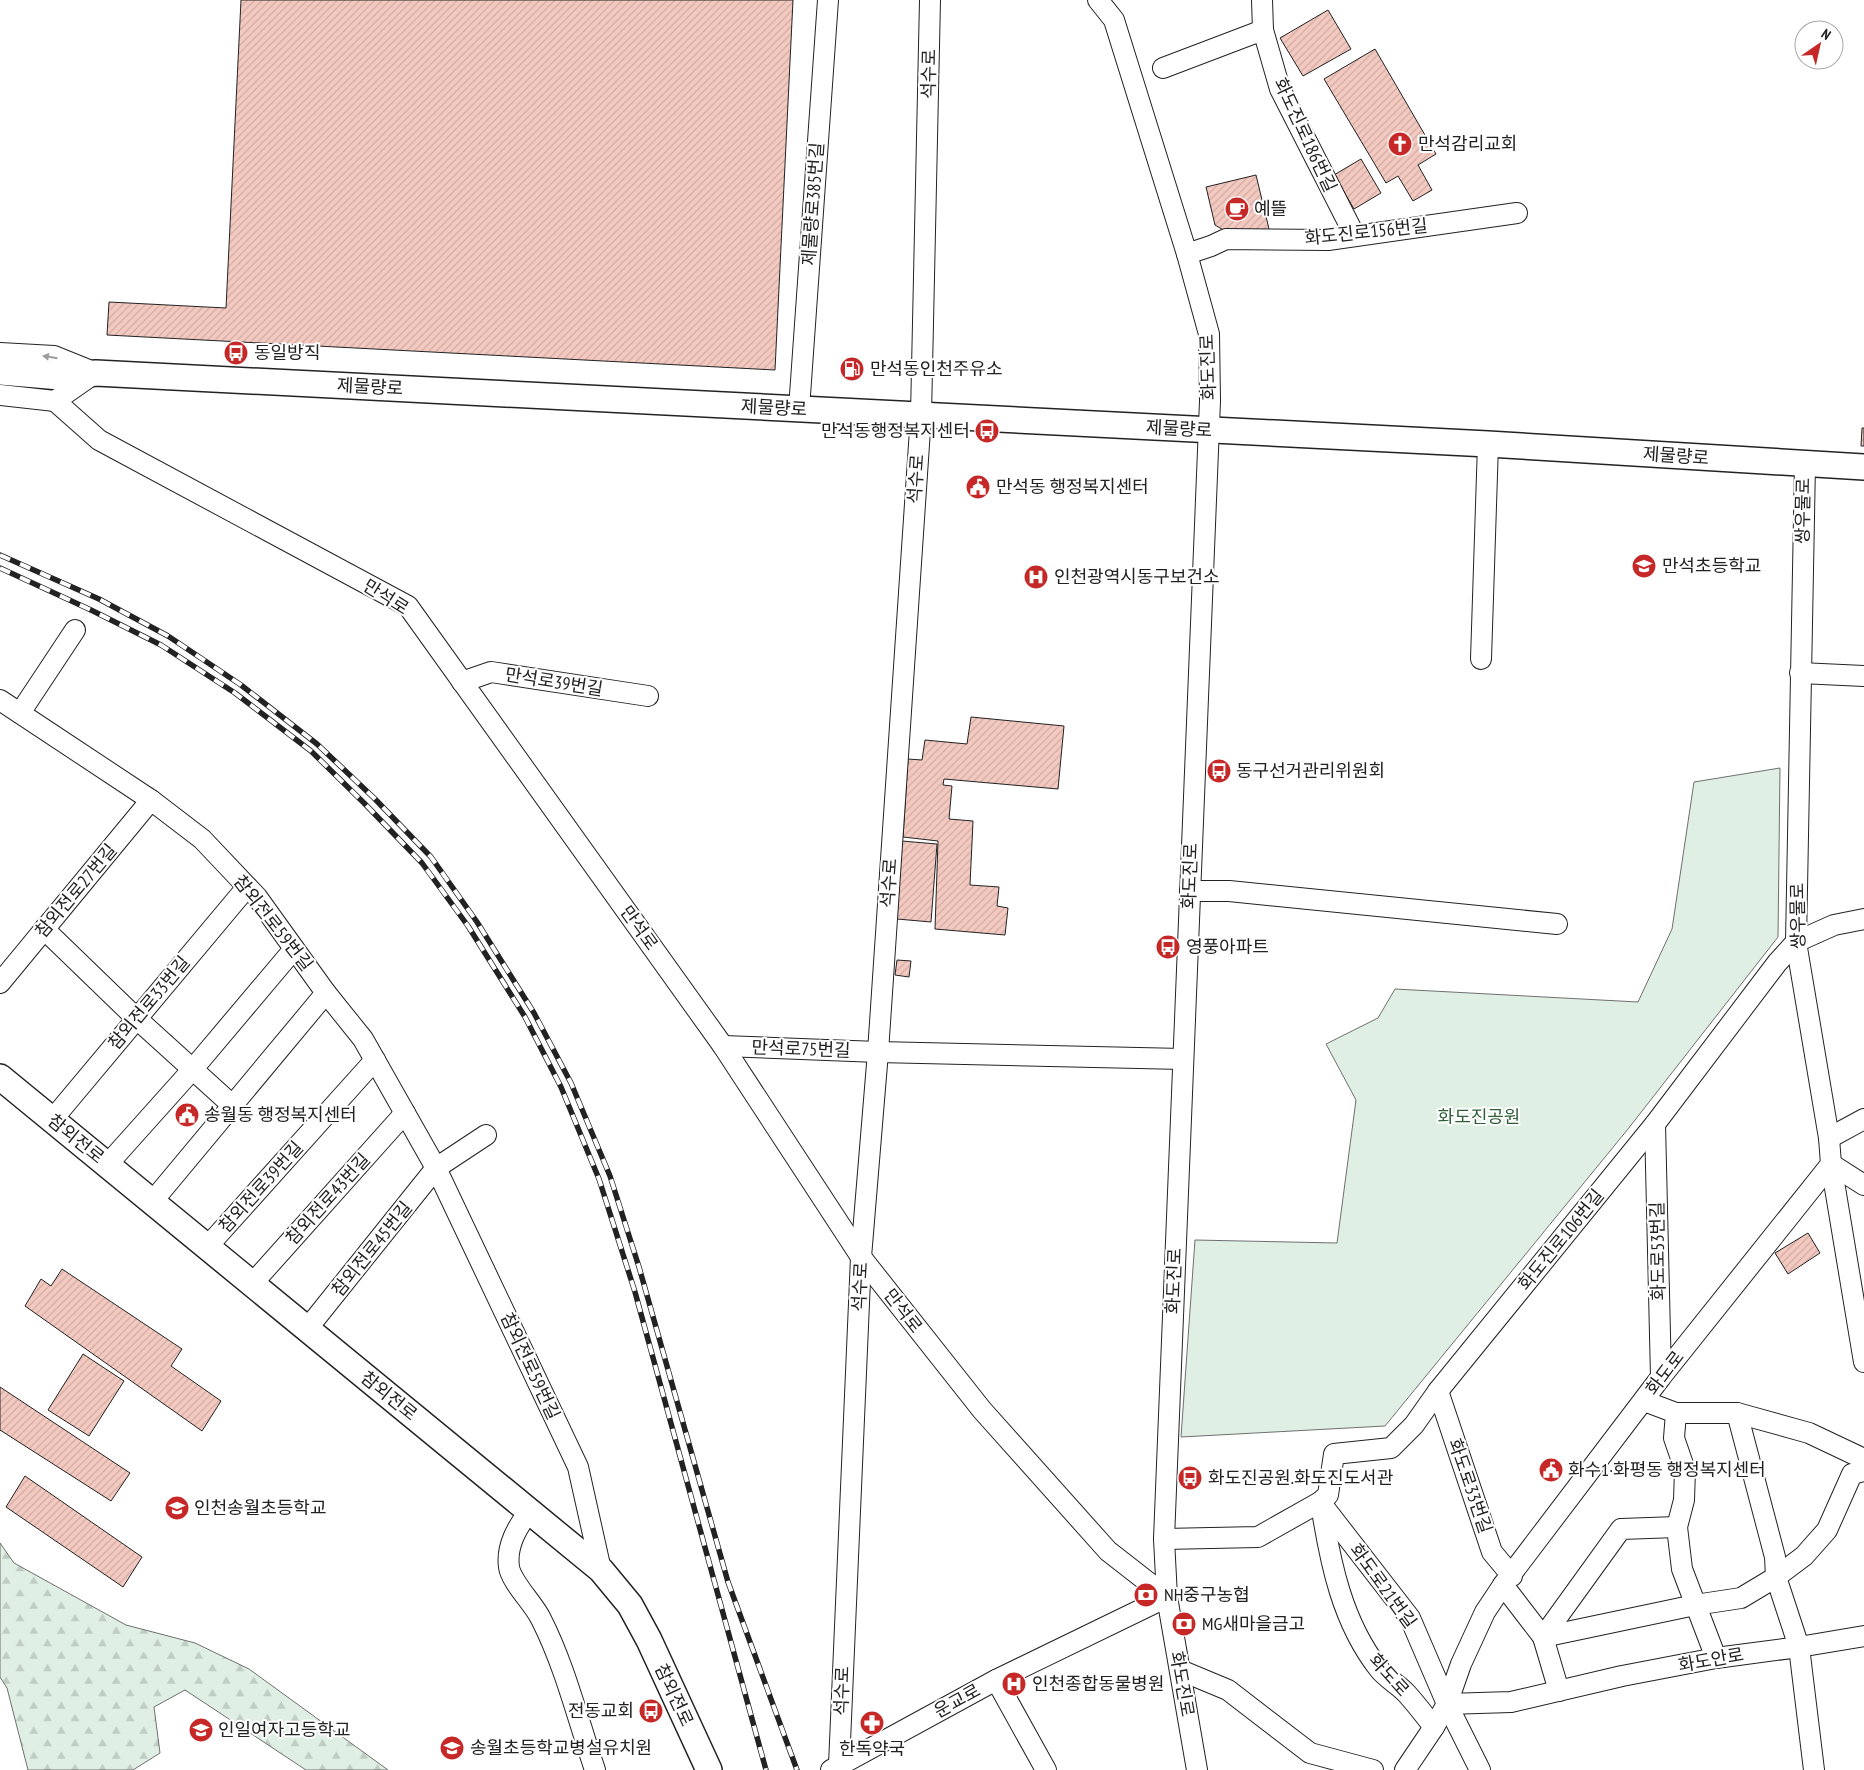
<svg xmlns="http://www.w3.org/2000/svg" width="1864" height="1770" viewBox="0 0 1864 1770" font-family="'PT Sans Narrow','Noto Sans KR',sans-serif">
	<defs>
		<pattern id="forest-firs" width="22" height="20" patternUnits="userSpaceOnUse" patternTransform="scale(1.25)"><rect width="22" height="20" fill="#e0efe3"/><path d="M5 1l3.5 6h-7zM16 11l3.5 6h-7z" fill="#c0cdc2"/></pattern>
		<pattern id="building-hatch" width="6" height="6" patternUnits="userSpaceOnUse" patternTransform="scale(1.25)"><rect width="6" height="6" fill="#f3c9c0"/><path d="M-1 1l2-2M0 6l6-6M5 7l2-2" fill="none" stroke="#d0aca5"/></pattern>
	</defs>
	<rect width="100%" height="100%" fill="#fff"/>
	<!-- forest -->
	<path fill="url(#forest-firs)" stroke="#6f6f6f" d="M 0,1543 L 14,1563 L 126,1625 L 195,1643 L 249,1669 L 388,1770 L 306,1770 L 185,1690 L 154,1707 L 160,1753 L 133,1770 L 28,1770 L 7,1688 L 0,1677 Z"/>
	<!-- park -->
	<path fill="#e0efe3" stroke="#6f6f6f" d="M 1780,768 L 1778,937 L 1628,1129 L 1385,1426 L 1181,1437 L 1195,1240 L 1337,1243 L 1356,1100 L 1326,1044 L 1378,1018 L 1395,989 L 1638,1002 L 1672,929 L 1694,782 Z"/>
	<!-- building -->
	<g fill="url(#building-hatch)" stroke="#222">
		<path d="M 241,0 L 793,0 L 775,370 L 107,335 L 109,302 L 226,308 Z"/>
		<path d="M 1328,10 L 1351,49 L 1303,76 L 1280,38 Z"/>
		<path d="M 1375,49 L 1436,154 L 1418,165 L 1432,190 L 1413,201 L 1398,176 L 1386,183 L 1324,79 Z"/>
		<path d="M 1361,159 L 1381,193 L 1354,209 L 1334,175 Z"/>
		<path d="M 1256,175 L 1270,233 L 1230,234 L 1215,225 L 1206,187 Z"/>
		<path d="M 1862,428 L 1864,428 L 1864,446 L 1861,446 Z"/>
		<path d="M 971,717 L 1064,726 L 1058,789 L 944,779 L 943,785 L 952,786 L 949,819 L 973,821 L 970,885 L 999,887 L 997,906 L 1008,908 L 1005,935 L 935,929 L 938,841 L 903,837 L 908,759 L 922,760 L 925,740 L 967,744 Z"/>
		<path d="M 902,841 L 937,844 L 931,922 L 897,919 Z"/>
		<path d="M 897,960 L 911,961 L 909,977 L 895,975 Z"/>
		<path d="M 1808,1233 L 1820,1253 L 1788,1274 L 1775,1253 Z"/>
		<path d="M 62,1269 L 182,1349 L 171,1366 L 221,1401 L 202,1431 L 25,1306 L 41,1279 L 51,1286 Z"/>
		<path d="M 83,1354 L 124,1381 L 89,1436 L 48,1410 Z"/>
		<path d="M 0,1387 L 130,1473 L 111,1501 L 0,1430 Z"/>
		<path d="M 25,1476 L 142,1557 L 123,1587 L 6,1507 Z"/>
	</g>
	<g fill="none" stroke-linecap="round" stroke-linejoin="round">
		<defs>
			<g id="minor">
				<path d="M 1098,0 L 1114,20 L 1187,254 L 1209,334 L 1210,401 L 1164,1539 L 1167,1597 L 1197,1770"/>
				<path d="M 1262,0 L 1263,30 L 1280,89 L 1355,236"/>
				<path d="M 1163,68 L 1263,30"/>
				<path d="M 1187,254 L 1211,246 L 1226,239 L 1328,240 L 1517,213"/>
				<path d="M 0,353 L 54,356 L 96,373"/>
				<path d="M 95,373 L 55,401 L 99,440 L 408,606 L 723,1046 L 861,1257 L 982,1410 L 1108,1551 L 1167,1597"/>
				<path d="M 0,395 L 55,401"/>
				<path d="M 799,409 L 828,0"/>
				<path d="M 1805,464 L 1796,942 L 1829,1138 L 1831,1164 L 1864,1362"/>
				<path d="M 1481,659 L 1488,444"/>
				<path d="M 1800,673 L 1864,676"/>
				<path d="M 462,682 L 491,672 L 648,696"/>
				<path d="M 0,700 L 151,800 L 202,839 L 257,897 L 326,993 L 363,1039 L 436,1168 L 578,1467 L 601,1570"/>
				<path d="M 20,713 L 75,630"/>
				<path d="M 1190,891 L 1229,891 L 1557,924"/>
				<path d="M 44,929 L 136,1018 L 232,1105"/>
				<path d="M 0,983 L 151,800"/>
				<path d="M 723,1046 L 878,1052 L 1183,1059"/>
				<path d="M 52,1120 L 247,887"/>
				<path d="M 1655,1124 L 1661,1377"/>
				<path d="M 1829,1138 L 1864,1119"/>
				<path d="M 107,1165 L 192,1070 L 294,949"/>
				<path d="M 152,1202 L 326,993"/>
				<path d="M 207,1247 L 375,1060"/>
				<path d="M 252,1284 L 405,1113"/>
				<path d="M 307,1329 L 436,1168 L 486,1135"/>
				<path d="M 1438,1391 L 1492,1552 L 1512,1576"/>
				<path d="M 1644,1401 L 1676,1413 L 1737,1413 L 1809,1433 L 1864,1459"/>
				<path d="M 1676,1413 L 1674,1438 L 1685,1470 L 1684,1500 L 1677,1527 L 1682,1569 L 1716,1658"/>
				<path d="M 1737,1413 L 1775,1557 L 1776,1577 L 1799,1647 L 1814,1770"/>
				<path d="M 1320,1502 L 1410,1618 L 1447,1704 L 1480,1770"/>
				<path d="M 1321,1504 C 1330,1562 1342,1622 1379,1669 C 1387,1679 1399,1685 1407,1694 C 1417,1705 1425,1716 1434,1727"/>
				<path d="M 529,1511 C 517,1528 506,1546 509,1567 C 511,1582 534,1604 541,1619 C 565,1666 578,1720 595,1770"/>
				<path d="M 1164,1539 L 1258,1537 L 1320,1502 L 1328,1495 L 1334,1454 L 1391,1448 L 1414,1425 L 1438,1391 L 1655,1124 L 1777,963 L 1796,942 L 1834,925 L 1864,919"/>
				<path d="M 1503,1585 L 1543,1637 L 1559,1691"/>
				<path d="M 1543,1637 L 1695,1605 L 1741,1598 L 1776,1577 L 1804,1556 L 1827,1530 L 1852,1474 L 1864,1471"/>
				<path d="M 1543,1637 L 1621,1529 L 1677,1527"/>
				<path d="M 1180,1670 L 1228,1690 L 1310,1753 L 1373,1770"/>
				<path d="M 996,1680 L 1046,1770"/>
				<path d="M 1447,1704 L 1511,1702 L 1622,1676 L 1716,1658 L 1799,1647 L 1864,1636"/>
				<path d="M 831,1770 L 996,1680 L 1167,1597"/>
				<path d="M 841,1770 L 839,1765 L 861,1257 L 878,1052 L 921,415 L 930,0"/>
				<path d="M 1405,1770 L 1434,1727 L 1447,1704 L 1461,1664 L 1485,1612 L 1503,1585 L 1661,1377 L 1831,1164 L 1864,1185"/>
			</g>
			<g id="major">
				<path d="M 0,372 L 60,377 L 96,373 L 1488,444 L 1864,467"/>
				<path d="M 0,1077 L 601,1570 L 630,1605 L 649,1640 L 709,1770"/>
			</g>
		</defs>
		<!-- minor casing -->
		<use href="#minor" stroke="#222" stroke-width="22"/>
		<!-- major casing -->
		<use href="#major" stroke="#222" stroke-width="28"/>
		<!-- minor -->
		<use href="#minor" stroke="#fff" stroke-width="20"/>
		<!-- major -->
		<use href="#major" stroke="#fff" stroke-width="25"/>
		<defs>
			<g id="rail">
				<path d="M 0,555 L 99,599 L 168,636 L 241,685 L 317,744 L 374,798 L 431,857 L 477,922 L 534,1013 L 571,1083 L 610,1176 L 639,1267 L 728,1582 L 797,1770"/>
				<path d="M 0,568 L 91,610 L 161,645 L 235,693 L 311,751 L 364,803 L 422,863 L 468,926 L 525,1017 L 561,1087 L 599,1179 L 635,1292 L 766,1770"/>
			</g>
		</defs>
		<!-- rail casing -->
		<use href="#rail" stroke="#222" stroke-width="5.5"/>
		<!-- rail -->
		<use href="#rail" stroke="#fff" stroke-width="4" stroke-dasharray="11" stroke-linecap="butt"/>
	</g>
	<!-- one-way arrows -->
	<defs><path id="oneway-solid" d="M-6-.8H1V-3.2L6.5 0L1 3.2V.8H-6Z" transform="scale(1.25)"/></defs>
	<use fill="#9c9c9c" href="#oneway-solid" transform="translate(50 357) rotate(-171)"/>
	<!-- icons -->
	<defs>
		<symbol id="church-disc" viewBox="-11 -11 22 22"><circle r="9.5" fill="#c62828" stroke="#fff"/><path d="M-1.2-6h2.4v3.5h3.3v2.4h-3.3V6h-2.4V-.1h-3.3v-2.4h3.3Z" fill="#fff"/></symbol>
		<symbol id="cafe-disc" viewBox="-11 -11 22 22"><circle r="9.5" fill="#c62828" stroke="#fff"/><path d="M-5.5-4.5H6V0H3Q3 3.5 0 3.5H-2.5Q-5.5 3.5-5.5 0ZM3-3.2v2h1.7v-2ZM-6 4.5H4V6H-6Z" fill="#fff"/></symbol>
		<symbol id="bus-disc" viewBox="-11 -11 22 22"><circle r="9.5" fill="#c62828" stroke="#fff"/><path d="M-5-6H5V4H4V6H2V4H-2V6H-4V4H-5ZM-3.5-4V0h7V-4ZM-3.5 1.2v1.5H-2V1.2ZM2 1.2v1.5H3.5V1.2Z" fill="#fff"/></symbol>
		<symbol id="fuel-disc" viewBox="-11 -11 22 22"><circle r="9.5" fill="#c62828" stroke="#fff"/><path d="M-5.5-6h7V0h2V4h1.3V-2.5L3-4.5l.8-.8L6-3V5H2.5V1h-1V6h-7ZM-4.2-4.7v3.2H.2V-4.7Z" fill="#fff"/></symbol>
		<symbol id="civic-disc" viewBox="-11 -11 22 22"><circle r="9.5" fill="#c62828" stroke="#fff"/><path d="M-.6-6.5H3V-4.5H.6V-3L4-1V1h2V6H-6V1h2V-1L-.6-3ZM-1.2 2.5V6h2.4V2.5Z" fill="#fff"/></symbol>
		<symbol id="school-disc" viewBox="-11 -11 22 22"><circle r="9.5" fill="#c62828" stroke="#fff"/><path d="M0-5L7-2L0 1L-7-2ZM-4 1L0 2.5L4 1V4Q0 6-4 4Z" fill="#fff"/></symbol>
		<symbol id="hospital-disc" viewBox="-11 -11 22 22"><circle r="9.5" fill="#c62828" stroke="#fff"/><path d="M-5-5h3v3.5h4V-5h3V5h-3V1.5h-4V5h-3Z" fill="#fff"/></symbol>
		<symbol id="bank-disc" viewBox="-11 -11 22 22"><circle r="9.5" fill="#c62828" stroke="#fff"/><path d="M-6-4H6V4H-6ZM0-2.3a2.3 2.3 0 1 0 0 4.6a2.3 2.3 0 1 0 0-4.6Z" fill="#fff"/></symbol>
		<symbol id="pharmacy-disc" viewBox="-11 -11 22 22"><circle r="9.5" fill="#c62828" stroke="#fff"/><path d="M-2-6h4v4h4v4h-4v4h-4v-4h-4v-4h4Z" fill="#fff"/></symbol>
	</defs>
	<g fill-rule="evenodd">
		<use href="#church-disc" x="1386" y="130" width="28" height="28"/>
		<use href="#cafe-disc" x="1223" y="195" width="28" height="28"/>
		<use href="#bus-disc" x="222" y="339" width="28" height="28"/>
		<use href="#fuel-disc" x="838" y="355" width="28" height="28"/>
		<use href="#bus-disc" x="973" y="417" width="28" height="28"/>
		<use href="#civic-disc" x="964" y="473" width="28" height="28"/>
		<use href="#school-disc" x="1630" y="552" width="28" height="28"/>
		<use href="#hospital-disc" x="1022" y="563" width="28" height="28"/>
		<use href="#bus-disc" x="1205" y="757" width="28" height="28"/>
		<use href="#bus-disc" x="1154" y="933" width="28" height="28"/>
		<use href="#civic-disc" x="173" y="1101" width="28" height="28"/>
		<use href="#civic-disc" x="1537" y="1456" width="28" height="28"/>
		<use href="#bus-disc" x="1176" y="1464" width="28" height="28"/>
		<use href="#school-disc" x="163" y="1494" width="28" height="28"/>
		<use href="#bank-disc" x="1132" y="1581" width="28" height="28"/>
		<use href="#bank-disc" x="1170" y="1610" width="28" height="28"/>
		<use href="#hospital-disc" x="1000" y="1670" width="28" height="28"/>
		<use href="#bus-disc" x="637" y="1697" width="28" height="28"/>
		<use href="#pharmacy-disc" x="858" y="1709" width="28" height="28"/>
		<use href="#school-disc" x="187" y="1716" width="28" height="28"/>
		<use href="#school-disc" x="438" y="1734" width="28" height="28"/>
	</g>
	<g text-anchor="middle" stroke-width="4" stroke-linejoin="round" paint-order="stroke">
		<!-- street labels -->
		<g font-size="18" fill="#222" stroke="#fff">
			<text transform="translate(929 74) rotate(-89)" y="6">석수로</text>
			<text transform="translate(1305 135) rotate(65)" y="6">화도진로186번길</text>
			<text transform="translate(813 204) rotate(-86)" y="6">제물량로385번길</text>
			<text transform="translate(1366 232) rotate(-6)" y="6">화도진로156번길</text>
			<text transform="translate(1208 367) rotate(-92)" y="6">화도진로</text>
			<text transform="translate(370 387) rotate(3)" y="6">제물량로</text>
			<text transform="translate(774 408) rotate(3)" y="6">제물량로</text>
			<text transform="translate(1179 429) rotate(3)" y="6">제물량로</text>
			<text transform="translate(1676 456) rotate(4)" y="6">제물량로</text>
			<text transform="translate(916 479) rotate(-86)" y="6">석수로</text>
			<text transform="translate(1803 511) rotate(-89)" y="6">쌍우물로</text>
			<text transform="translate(386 597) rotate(32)" y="6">만석로</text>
			<text transform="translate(554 682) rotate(9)" y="6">만석로39번길</text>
			<text transform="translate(1190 876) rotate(-88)" y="6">화도진로</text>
			<text transform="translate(889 883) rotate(-86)" y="6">석수로</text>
			<text transform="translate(76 891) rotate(-50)" y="6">참외전로27번길</text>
			<text transform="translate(1798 916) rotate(-91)" y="6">쌍우물로</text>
			<text transform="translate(273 923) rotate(52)" y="6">참외전로59번길</text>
			<text transform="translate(639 928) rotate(54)" y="6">만석로</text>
			<text transform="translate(149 1003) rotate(-50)" y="6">참외전로33번길</text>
			<text transform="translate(801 1049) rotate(2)" y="6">만석로75번길</text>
			<text transform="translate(76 1139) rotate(39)" y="6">참외전로</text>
			<text transform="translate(261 1187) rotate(-48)" y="6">참외전로39번길</text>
			<text transform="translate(328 1199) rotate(-48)" y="6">참외전로43번길</text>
			<text transform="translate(1561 1240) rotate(-51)" y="6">화도진로106번길</text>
			<text transform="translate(372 1249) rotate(-51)" y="6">참외전로45번길</text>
			<text transform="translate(1658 1251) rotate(-91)" y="6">화도로53번길</text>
			<text transform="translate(1174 1281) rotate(-88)" y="6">화도진로</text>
			<text transform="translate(860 1287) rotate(-87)" y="6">석수로</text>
			<text transform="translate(903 1311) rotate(52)" y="6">만석로</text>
			<text transform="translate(530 1366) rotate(65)" y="6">참외전로59번길</text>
			<text transform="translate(1665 1373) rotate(-53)" y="6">화도로</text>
			<text transform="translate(389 1396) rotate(39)" y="6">참외전로</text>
			<text transform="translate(1470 1486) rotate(71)" y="6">화도로33번길</text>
			<text transform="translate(1383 1586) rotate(54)" y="6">화도로21번길</text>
			<text transform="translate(1711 1660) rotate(-10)" y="6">화도안로</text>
			<text transform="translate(1389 1675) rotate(48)" y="6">화도로</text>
			<text transform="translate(1182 1684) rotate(80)" y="6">화도진로</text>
			<text transform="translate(842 1691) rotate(-88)" y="6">석수로</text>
			<text transform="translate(674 1695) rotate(65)" y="6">참외전로</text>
			<text transform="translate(957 1701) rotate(-29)" y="6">운교로</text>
		</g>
		<!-- poi labels -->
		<g font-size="18" fill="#222" stroke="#fff" text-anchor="start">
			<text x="1418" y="150">만석감리교회</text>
			<text x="1254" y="215">예뜰</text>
			<text x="254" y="359">동일방직</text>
			<text x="870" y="375">만석동인천주유소</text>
			<text x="970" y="437" text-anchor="end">만석동행정복지센터</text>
			<text x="996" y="493">만석동 행정복지센터</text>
			<text x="1662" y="572">만석초등학교</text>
			<text x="1054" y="583">인천광역시동구보건소</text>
			<text x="1236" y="777">동구선거관리위원회</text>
			<text x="1186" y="953">영풍아파트</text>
			<text x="204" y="1121">송월동 행정복지센터</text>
			<text x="1568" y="1476">화수1·화평동 행정복지센터</text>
			<text x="1208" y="1484">화도진공원.화도진도서관</text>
			<text x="194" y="1514">인천송월초등학교</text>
			<text x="1164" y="1601">NH중구농협</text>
			<text x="1202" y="1630">MG새마을금고</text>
			<text x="1032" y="1690">인천종합동물병원</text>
			<text x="634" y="1717" text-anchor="end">전동교회</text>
			<text x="218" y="1736">인일여자고등학교</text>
			<text x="470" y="1754">송월초등학교병설유치원</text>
			<text x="872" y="1755" text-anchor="middle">한독약국</text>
		</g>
		<!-- park labels -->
		<g font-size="18" fill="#2f5e38" stroke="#fff">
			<text x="1479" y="1123">화도진공원</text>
		</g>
	</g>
	<!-- north arrow -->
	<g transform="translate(1819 45) rotate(34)"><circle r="24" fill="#ffffff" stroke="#a7a7a7"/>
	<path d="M0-4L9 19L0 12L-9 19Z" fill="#c62828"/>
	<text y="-8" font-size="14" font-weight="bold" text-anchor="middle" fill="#222222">N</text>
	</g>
</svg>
